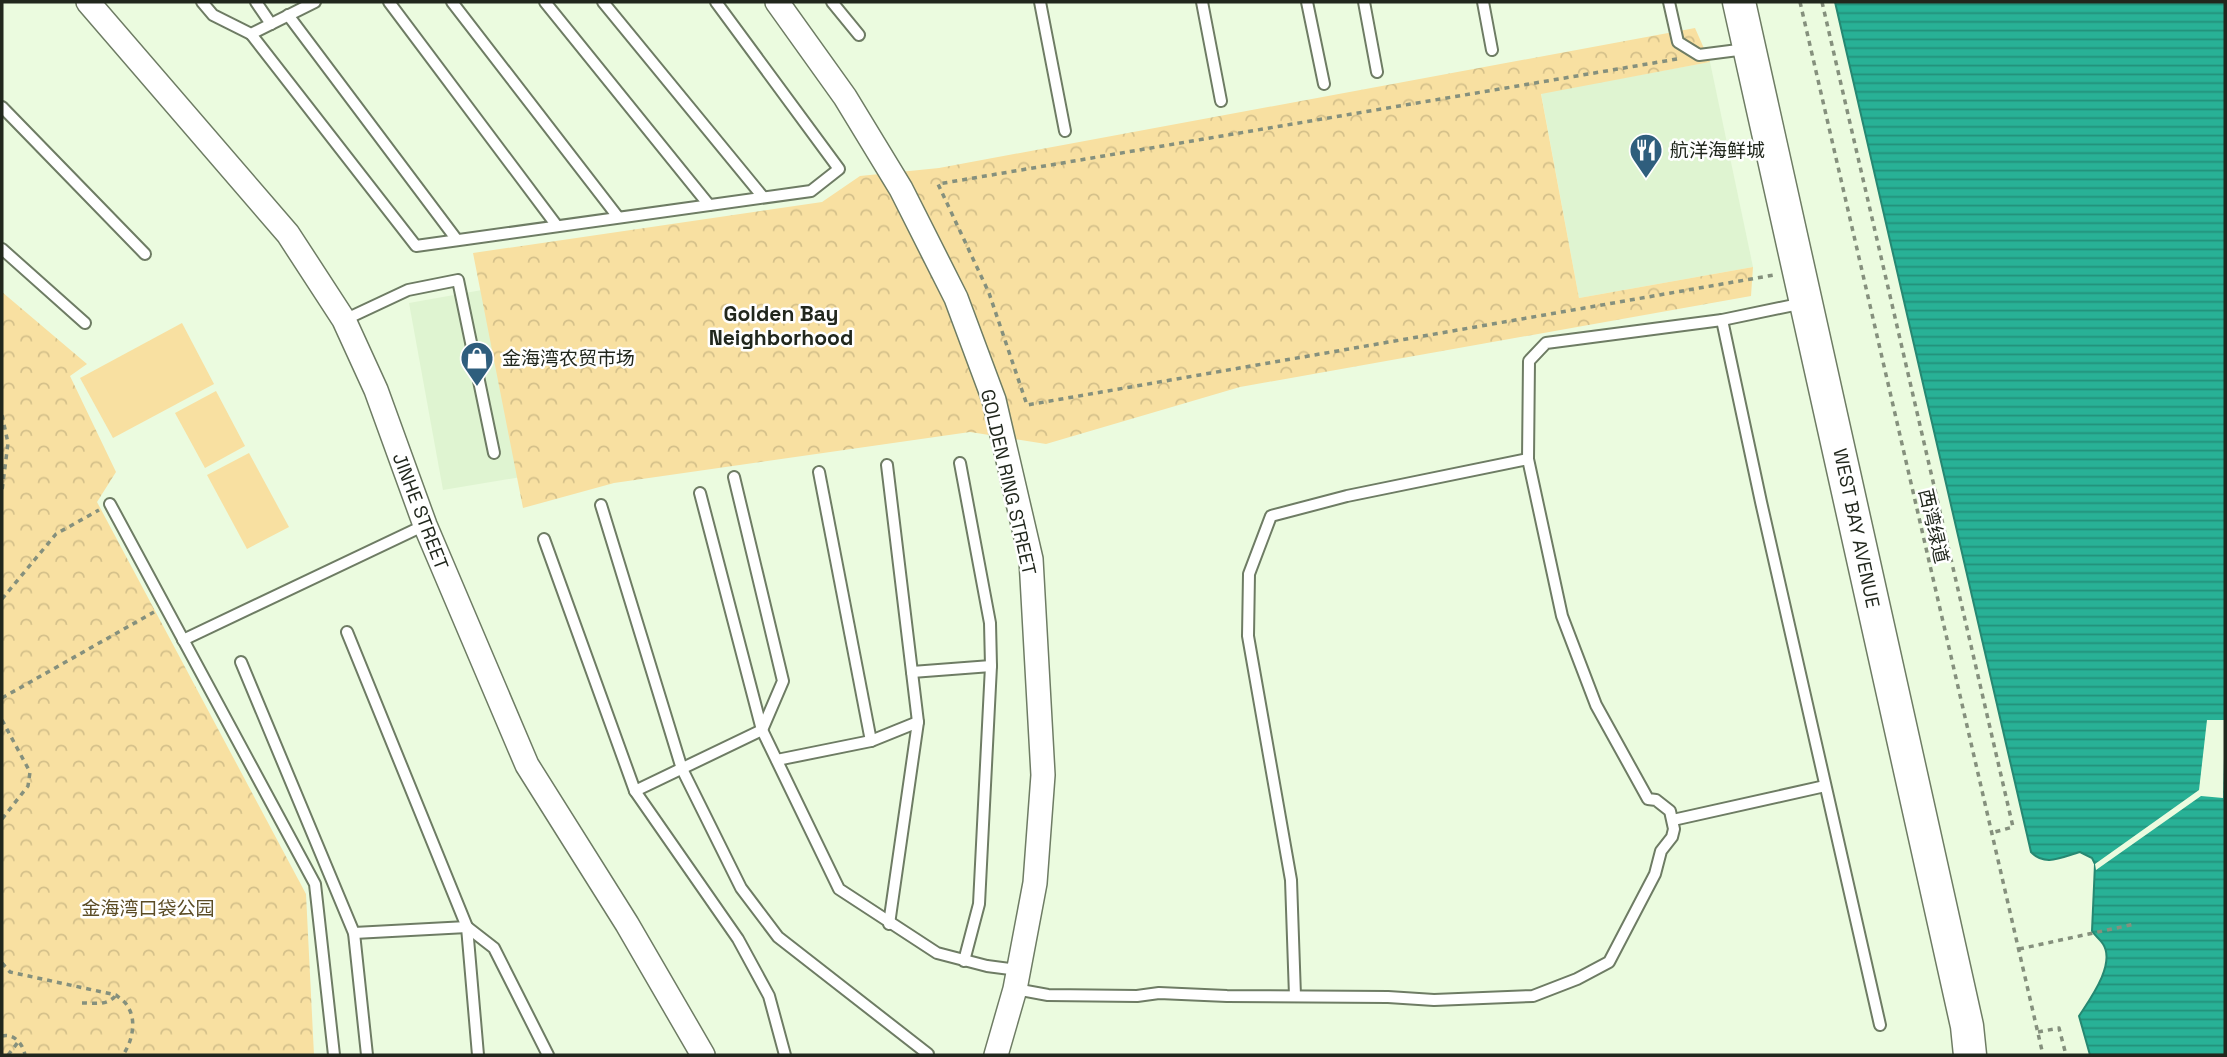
<svg xmlns="http://www.w3.org/2000/svg" width="2227" height="1057" viewBox="0 0 2227 1057" font-family="'Space Grotesk','Noto Sans SC',sans-serif">
	<defs>
		<pattern id="park-crowns" width="20" height="18" patternUnits="userSpaceOnUse" patternTransform="scale(1.75)"><rect width="20" height="18" fill="#f8e0a1"/><path d="M2 6a3 3 0 1 1 6 0M12 15a3 3 0 1 1 6 0" fill="none" stroke="#d4c08a"/></pattern>
		<pattern id="water-rules" width="6" height="5" patternUnits="userSpaceOnUse" patternTransform="scale(1.75)"><rect width="6" height="5" fill="#28b196"/><path d="M0 2.5h6" fill="none" stroke="#22907a"/></pattern>
	</defs>
	<rect width="100%" height="100%" fill="#ebfbdf"/>
	<!-- built -->
	<g fill="#dff4d1">
		<path d="M 1710,62 L 1753,267 L 1579,298 L 1541,93 Z"/>
		<path d="M 510,285 L 545,473 L 443,490 L 409,303 Z"/>
	</g>
	<!-- grass -->
	<g fill="#f8e0a1">
		<path d="M 182,323 L 214,384 L 113,438 L 80,378 Z"/>
		<path d="M 216,391 L 245,446 L 205,468 L 175,413 Z"/>
		<path d="M 249,453 L 289,527 L 247,549 L 207,475 Z"/>
	</g>
	<!-- park -->
	<g fill="url(#park-crowns)">
		<path d="M 1695,28 L 1710,62 L 1541,94 L 1579,298 L 1753,267 L 1751,296 L 1240,387 L 1046,444 L 970,432 L 614,483 L 523,508 L 473,253 L 822,202 L 860,176 L 939,168 Z"/>
		<path d="M 2,292 L 87,364 L 70,376 L 116,472 L 97,502 L 306,894 L 314,1055 L 2,1055 Z"/>
	</g>
	<!-- water -->
	<path fill="url(#water-rules)" stroke="#268872" stroke-width="2" d="M 1835,2 L 2225,2 L 2225,1055 L 2090,1055 L 2079,1016 C 2090,999 2116,964 2103,944 C 2100,939 2095,936 2092,931 L 2095,864 L 2092,858 L 2080,852 C 2062,857 2045,867 2031,852 Z"/>
	<!-- pier -->
	<path fill="#ebfbdf" d="M 2207,720 L 2225,720 L 2223,798 L 2201,796 L 2096,870 L 2095,864 L 2199,790 Z"/>
	<g fill="none" stroke-linecap="round" stroke-linejoin="round">
		<defs>
			<g id="lane">
				<path d="M 202,2 L 213,15 L 251,34 L 315,2"/>
				<path d="M 256,2 L 271,24"/>
				<path d="M 389,2 L 557,226"/>
				<path d="M 452,2 L 618,217"/>
				<path d="M 545,2 L 709,205"/>
				<path d="M 603,2 L 763,197"/>
				<path d="M 832,2 L 859,35"/>
				<path d="M 1040,2 L 1065,131"/>
				<path d="M 1202,2 L 1221,101"/>
				<path d="M 1307,2 L 1324,84"/>
				<path d="M 1364,2 L 1377,72"/>
				<path d="M 1483,2 L 1492,50"/>
				<path d="M 1669,2 L 1678,42 L 1699,55 L 1746,49"/>
				<path d="M 288,15 L 457,240"/>
				<path d="M 251,34 L 416,246 L 811,191 L 839,169 L 716,2"/>
				<path d="M 2,107 L 145,254"/>
				<path d="M 2,249 L 85,323"/>
				<path d="M 344,320 L 408,290 L 458,280 L 494,453"/>
				<path d="M 1722,320 L 1761,502 L 1880,1025"/>
				<path d="M 960,463 L 990,623 L 991,666 L 979,904 L 964,961"/>
				<path d="M 887,465 L 918,722 L 889,924"/>
				<path d="M 819,472 L 871,741"/>
				<path d="M 700,493 L 762,730 L 839,889 L 937,953 L 987,966 L 1018,970"/>
				<path d="M 110,504 L 315,884 L 334,1055"/>
				<path d="M 601,505 L 682,769 L 741,888 L 778,937 L 928,1054"/>
				<path d="M 544,539 L 635,791 L 738,939 L 769,996 L 785,1055"/>
				<path d="M 347,632 L 467,927 L 478,1055"/>
				<path d="M 183,640 L 425,525"/>
				<path d="M 241,662 L 354,933 L 367,1055"/>
				<path d="M 912,672 L 991,666"/>
				<path d="M 777,760 L 871,741 L 918,722"/>
				<path d="M 635,791 L 762,730 L 783,681 L 734,477"/>
				<path d="M 1673,820 L 1825,786"/>
				<path d="M 354,933 L 467,927 L 494,948 L 548,1055"/>
				<path d="M 1015,989 L 1048,995 L 1137,996 L 1159,993 L 1227,996 L 1388,997 L 1434,1000 L 1533,996 L 1577,979 L 1609,962 L 1655,874 L 1661,851 L 1672,837 L 1674,829 L 1670,811 L 1656,800 L 1648,799 L 1596,705 L 1562,616 L 1528,459 L 1529,361 L 1546,343 L 1722,320 L 1804,303"/>
				<path d="M 1295,996 L 1291,880 L 1248,636 L 1249,574 L 1271,516 L 1347,496 L 1528,459"/>
			</g>
			<g id="street">
				<path d="M 88,2 L 288,234 L 344,320 L 376,390 L 425,525 L 527,765 L 627,924 L 703,1055"/>
				<path d="M 777,2 L 845,97 L 901,189 L 956,298 L 994,400 L 1031,559 L 1043,775 L 1035,883 L 1015,989 L 996,1055"/>
			</g>
			<path id="secondary" d="M 1739,2 L 1967,1026 L 1970,1055"/>
		</defs>
		<!-- lane casing -->
		<use href="#lane" stroke="#6e7c64" stroke-width="14"/>
		<!-- street casing -->
		<use href="#street" stroke="#6e7c64" stroke-width="26"/>
		<!-- secondary casing -->
		<use href="#secondary" stroke="#6e7c64" stroke-width="35"/>
		<!-- path -->
		<g stroke="#85907d" stroke-width="3.5" stroke-dasharray="5 5" stroke-linecap="butt">
			<path d="M 1800,2 L 2043,1055"/>
			<path d="M 1822,2 L 2013,827 L 1991,833"/>
			<path d="M 1677,59 L 938,184 L 989,293 L 1027,405 L 1774,275"/>
			<path d="M 2,415 L 8,443 L 2,491"/>
			<path d="M 2,599 L 56,534 L 99,510"/>
			<path d="M 2,698 L 154,612"/>
			<path d="M 2,720 L 30,772 L 28,786 L 2,819"/>
			<path d="M 2019,949 L 2135,924"/>
			<path d="M 2,963 L 10,972 L 116,995 C 119,998 126,1002 128,1007 C 137,1021 132,1042 123,1055"/>
			<path d="M 82,1003 C 94,1003 108,1006 116,995"/>
			<path d="M 2038,1032 L 2059,1028 L 2066,1055"/>
			<path d="M 2,1036 C 14,1033 23,1044 25,1055"/>
			<path d="M 8,1055 L 19,1041"/>
		</g>
		<!-- lane -->
		<use href="#lane" stroke="#fff" stroke-width="10"/>
		<!-- street -->
		<use href="#street" stroke="#fff" stroke-width="23"/>
		<!-- secondary -->
		<use href="#secondary" stroke="#fff" stroke-width="32"/>
	</g>
	<!-- icons -->
	<defs>
		<symbol id="restaurant-pin" viewBox="-11 -11 22 30"><path d="M0 17L-7.5 6A9.5 9.5 0 1 1 7.5 6Z" fill="#2f5e7d" stroke="#fff"/><path d="M-5-6h1v4h1v-4h1v4h1v-4h1v5L-1.5 .5V6h-2V.5L-5-1ZM5-6V6H3V1.5H1.5Q1.5-4 5-6Z" fill="#fff"/></symbol>
		<symbol id="shop-pin" viewBox="-11 -11 22 30"><path d="M0 17L-7.5 6A9.5 9.5 0 1 1 7.5 6Z" fill="#2f5e7d" stroke="#fff"/><path d="M-5-2.5h2.3a2.7 3.5 0 0 1 5.4 0H5L5.5 6h-11ZM-1.5-2.5h3a1.5 2.3 0 0 0-3 0Z" fill="#fff"/></symbol>
	</defs>
	<g fill-rule="evenodd">
		<use href="#restaurant-pin" x="1627" y="131" width="38" height="52"/>
		<use href="#shop-pin" x="458" y="339" width="38" height="52"/>
	</g>
	<g text-anchor="middle" stroke-width="5" stroke-linejoin="round" paint-order="stroke">
		<!-- poi labels -->
		<g font-size="19" fill="#21271d" stroke="#fff" text-anchor="start">
			<text x="1670" y="157">航洋海鲜城</text>
			<text x="502" y="365">金海湾农贸市场</text>
		</g>
		<!-- street labels -->
		<g font-size="19" fill="#21271d" stroke="#fff">
			<text transform="translate(1009 482) rotate(77)" y="7">GOLDEN RING STREET</text>
			<text transform="translate(421 511) rotate(69)" y="7">JINHE STREET</text>
			<text transform="translate(1934 526) rotate(77)" y="7">西湾绿道</text>
			<text transform="translate(1857 528) rotate(78)" y="7">WEST BAY AVENUE</text>
		</g>
		<!-- park labels -->
		<g font-size="19" fill="#5b4c25" stroke="#fff">
			<text x="148" y="915">金海湾口袋公园</text>
		</g>
		<!-- neighbourhood labels -->
		<g font-size="21" font-weight="bold" fill="#21271d" stroke="#fff">
			<text x="781" y="321">Golden Bay<tspan x="781" dy="24">Neighborhood</tspan></text>
		</g>
	</g>
	<!-- border -->
	<rect width="2227" height="1057" fill="none" stroke="#21271d" stroke-width="7"/>
</svg>
